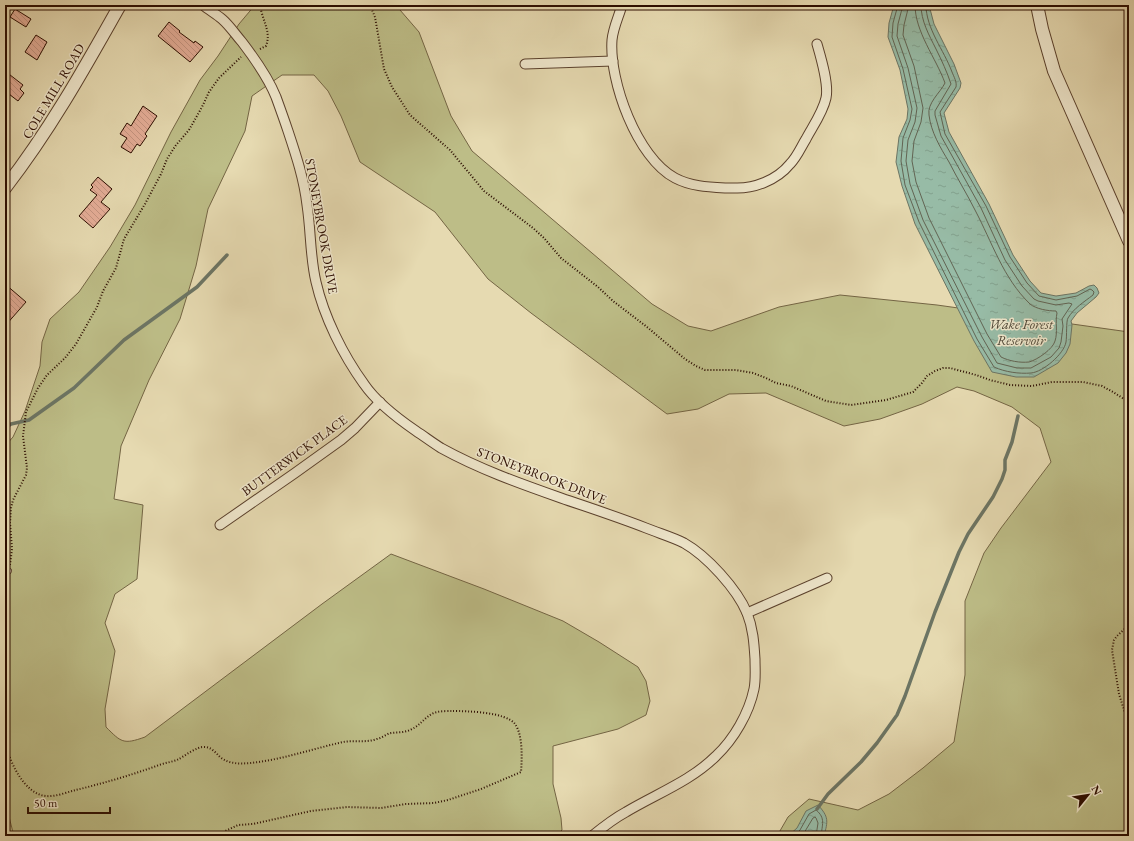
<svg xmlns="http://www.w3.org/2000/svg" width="1134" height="841" viewBox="0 0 1134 841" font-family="'EB Garamond',serif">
	<defs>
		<pattern id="park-dots" width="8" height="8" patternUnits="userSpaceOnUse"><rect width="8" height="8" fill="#bdbd87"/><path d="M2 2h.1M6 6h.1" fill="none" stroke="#a3a173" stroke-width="1.8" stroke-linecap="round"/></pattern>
		<pattern id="water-ripples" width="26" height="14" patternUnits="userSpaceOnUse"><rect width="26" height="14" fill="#97bba6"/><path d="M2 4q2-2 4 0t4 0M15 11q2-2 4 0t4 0" fill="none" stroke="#82a08d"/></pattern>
		<pattern id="building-back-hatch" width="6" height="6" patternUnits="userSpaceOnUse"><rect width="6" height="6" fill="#e4ad97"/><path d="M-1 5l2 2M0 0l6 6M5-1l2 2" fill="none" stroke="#c49480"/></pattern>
	</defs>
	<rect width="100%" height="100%" fill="#e6dab1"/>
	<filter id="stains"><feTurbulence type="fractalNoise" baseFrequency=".005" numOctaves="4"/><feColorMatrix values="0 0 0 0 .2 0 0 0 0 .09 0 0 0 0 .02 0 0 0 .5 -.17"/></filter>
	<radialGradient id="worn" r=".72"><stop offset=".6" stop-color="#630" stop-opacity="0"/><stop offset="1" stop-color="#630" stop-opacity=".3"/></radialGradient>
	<!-- grass -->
	<path fill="#bdbd87" stroke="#746544" d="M 255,5 L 397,5 L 400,10 L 419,32 L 451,116 L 472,151 L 652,304 L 688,326 L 711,331 L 779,307 L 840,295 L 937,305 L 1129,332 L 1129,836 L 777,836 L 788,817 L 809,799 L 858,810 L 889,794 L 923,768 L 954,742 L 965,675 L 965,601 L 984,553 L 1001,528 L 1051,462 L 1040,428 L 1012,407 L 974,391 L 957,387 L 922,404 L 880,419 L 844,426 L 766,393 L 729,394 L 698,409 L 667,414 L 531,313 L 488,279 L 435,212 L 360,162 L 353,145 L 341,116 L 328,91 L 314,75 L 282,75 L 252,96 L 245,131 L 208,209 L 196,266 L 180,319 L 149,380 L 121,446 L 114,499 L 143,505 L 137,579 L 115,594 L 105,623 L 115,651 L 105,709 L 106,727 C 121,742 123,745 145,737 L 322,604 L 391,554 L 484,589 L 563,621 L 599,642 L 638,667 L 646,681 L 650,701 L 646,715 L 618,729 L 553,746 L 553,784 L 561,818 L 562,830 L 556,836 L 5,836 L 5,446 L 13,437 L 25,411 L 40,366 L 42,342 L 50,319 L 79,292 L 110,247 L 135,205 L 171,132 L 200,80 L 218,56 L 239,24 Z"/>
	<!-- park -->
	<path fill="url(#park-dots)" stroke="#746544" d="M 8,813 L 14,836 L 5,836 L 5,814 Z"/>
	<!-- water -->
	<g fill="url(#water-ripples)" stroke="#6c7564">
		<path d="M 894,5 L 929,5 L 934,24 L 954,64 L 961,83 L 960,88 L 944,113 L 949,132 L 989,204 L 1013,255 L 1030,281 L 1041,293 L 1056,296 L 1076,293 L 1089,286 L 1094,285 L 1097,288 L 1099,293 L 1096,297 L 1077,313 L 1071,321 L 1072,325 L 1070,344 L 1066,353 L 1058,363 L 1034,377 L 1016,377 L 992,372 L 974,341 L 915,224 L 902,186 L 896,162 L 899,137 L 907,119 L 908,109 L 900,70 L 888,37 L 889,23 Z"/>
		<path d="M 818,805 C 829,817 828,821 824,836 L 788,836 L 797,828 L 806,811 Z"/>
	</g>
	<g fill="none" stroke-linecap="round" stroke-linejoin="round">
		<!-- shore -->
		<g stroke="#626453" stroke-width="1">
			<path d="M 898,5 L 893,23 L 892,37 L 903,69 L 912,109 L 910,120 L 903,138 L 901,161 L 905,185 L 919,222 L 977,339 L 994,367 C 1005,372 1019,374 1031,373 C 1043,372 1064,354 1066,342 C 1067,336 1066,321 1068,318 C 1074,308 1084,302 1093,295 L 1094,292 L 1092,290 L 1090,289 L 1077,296 L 1056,300 L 1039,296 L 1027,283 L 1010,257 L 986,206 L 945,134 L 940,112 L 956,87 C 957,82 954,77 952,72 C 944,50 926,29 926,5"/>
			<path d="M 903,5 L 898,24 L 897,36 L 908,68 L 917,108 L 915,122 L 908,140 L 906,161 L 910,184 L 923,220 L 982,337 L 997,363 L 1017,368 L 1031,368 L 1051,357 L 1059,348 L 1061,342 L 1063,326 L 1062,319 L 1072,304 L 1069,303 L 1056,305 L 1038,301 L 1034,299 L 1022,286 L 1005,260 L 981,208 L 941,136 L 935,115 L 935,111 L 951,84 C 947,72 942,61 936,49 C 929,35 921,21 921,5"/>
			<path d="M 909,5 L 904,25 L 903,35 L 914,66 L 923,108 L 921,122 L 914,141 L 912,161 L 916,182 L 929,218 L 987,334 L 1001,357 C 1009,361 1020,363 1029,362 C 1037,360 1053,349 1055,341 C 1058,332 1055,322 1057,313 L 1056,311 C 1048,311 1036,309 1030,304 C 1003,278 992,242 975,210 C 967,194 957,178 949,162 C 940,147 931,132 929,115 C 927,103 940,93 945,83 C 936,58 915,32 915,5"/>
			<path d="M 794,836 L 800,830 L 809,814 L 816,810 C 826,818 822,825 821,836"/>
			<path d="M 802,836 L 804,833 L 813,818 L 815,817 L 816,818 L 818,823 L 816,836"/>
		</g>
		<!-- stream -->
		<g stroke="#6c7564" stroke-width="3.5">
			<path d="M 5,428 L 11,424 L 29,420 L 74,388 L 124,340 L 197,287 L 227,255"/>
			<path d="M 817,809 L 828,794 L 861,762 L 877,743 L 897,715 L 905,696 L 935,612 L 959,552 L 968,534 L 993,497 L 1002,479 L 1005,470 L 1005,460 L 1012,442 L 1018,416"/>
		</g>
	</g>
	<!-- building -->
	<g fill="url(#building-back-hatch)" stroke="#2c0d00">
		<path d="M 15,9 L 31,19 L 26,27 L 10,17 Z"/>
		<path d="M 169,22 L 180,31 L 179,32 L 194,43 L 195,41 L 203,47 L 190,62 L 158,36 Z"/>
		<path d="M 36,35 L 47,42 L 37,60 L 25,52 Z"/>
		<path d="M 5,71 L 23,85 L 20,89 L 24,93 L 18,101 L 5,91 Z"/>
		<path d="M 143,106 L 157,116 L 145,134 L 147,136 L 140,146 L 137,144 L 131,153 L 121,147 L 127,138 L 120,134 L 127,123 L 131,126 Z"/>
		<path d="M 98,177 L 112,189 L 101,202 L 110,209 L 93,228 L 79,216 L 97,195 L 90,190 L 93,187 L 91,185 Z"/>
		<path d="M 5,284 L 26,302 L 5,326 Z"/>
	</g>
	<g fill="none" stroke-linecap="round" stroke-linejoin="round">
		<defs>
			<path id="service" d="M 5,570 L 9,571"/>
			<g id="minor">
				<path d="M 203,5 C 209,10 216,14 222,19 C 230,26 235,34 242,42 C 255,59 268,77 276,97 C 280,108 284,119 288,131 C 296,155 304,179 307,205 C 311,231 310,257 316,282 C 324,317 343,355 364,384 C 377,403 397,418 416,431 C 425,437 433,443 441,448 C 479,469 521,484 561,498 C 590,508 618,517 646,528 C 658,533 672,537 684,543 C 707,556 737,589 747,613 C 753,628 754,643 755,659 C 755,669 756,679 754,689 C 749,713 734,739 716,756 C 691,781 656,794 626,812 C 613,819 603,827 592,836"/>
				<path d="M 622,5 C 619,16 613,28 612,40 C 609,81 637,158 675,178 C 690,186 707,187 725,188 C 728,188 731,188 734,188 C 754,189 777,180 790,164 C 797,157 801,147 806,139 C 813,126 823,112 826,98 C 829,84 821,58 817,44"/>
				<path d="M 525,64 L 613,61"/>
				<path d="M 220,525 L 295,473 L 341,440 L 355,428 L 380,402"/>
				<path d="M 747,613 L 827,578"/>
			</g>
			<g id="tertiary">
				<path d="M 1037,5 L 1042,29 L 1054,71 L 1129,241"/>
				<path d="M 5,188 C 50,130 84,69 120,5"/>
			</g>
		</defs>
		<!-- service casing -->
		<use href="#service" stroke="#5a402c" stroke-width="6"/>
		<!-- minor casing -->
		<use href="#minor" stroke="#5a402c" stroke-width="11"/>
		<!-- tertiary casing -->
		<use href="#tertiary" stroke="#5a402c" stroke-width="14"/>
		<!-- path -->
		<g stroke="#2c0d00" stroke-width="2" stroke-dasharray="1 2" stroke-linecap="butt">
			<path d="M 370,5 L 375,17 L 384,69 L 392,87 L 410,115 L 450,150 L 484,191 L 533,228 L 544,238 L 561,258 L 598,287 L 613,301 L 647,327 L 685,359 L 696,366 L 705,370 L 736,370 L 753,373 L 766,378 L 776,383 L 791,386 L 826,401 L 851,405 L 886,400 L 913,392 L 922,383 L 927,376 L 935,371 L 943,368 L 950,368 L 976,375 L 990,380 L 1010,385 L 1032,386 L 1052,382 L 1083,382 L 1102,386 L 1113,392 L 1124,399 L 1129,401"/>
			<path d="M 260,49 L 266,46 C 271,33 264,23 261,10 L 265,5"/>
			<path d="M 10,565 L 12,549 L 10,523 L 11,508 L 13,500 L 26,475 L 27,468 L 23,436 L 26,412 L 38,388 L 47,375 L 65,358 L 76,344 L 97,307 L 103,291 L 116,268 L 124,239 L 145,204 L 161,174 L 167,159 L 176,145 L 189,130 L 202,107 L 209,92 L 219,78 L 241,57"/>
			<path d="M 1129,625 L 1117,636 L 1114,640 L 1112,650 L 1119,694 L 1129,726"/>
			<path d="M 5,693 L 8,684 L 7,640 L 9,577"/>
			<path d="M 5,743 C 10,762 24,794 46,796 C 56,797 67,792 76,790 C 104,783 132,775 159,765 C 165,763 171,762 177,760 C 185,756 197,746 205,747 C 211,747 216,753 220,757 C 229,764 239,764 250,763 C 281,760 312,749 343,742 C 354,740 366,743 377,739 C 382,738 386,734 391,733 C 398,732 405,733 412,729 C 421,725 427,714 437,712 C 442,711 448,711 452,711 C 467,711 506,712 515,724 C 523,735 522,759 521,772 L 481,789 L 448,800 L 434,803 L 406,804 L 381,808 L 347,807 L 311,811 L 253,824 L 238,825 L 215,836"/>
		</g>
		<!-- service -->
		<use href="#service" stroke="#efe7cc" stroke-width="4.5"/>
		<!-- minor -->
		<use href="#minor" stroke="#efe7cc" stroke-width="9"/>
		<!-- tertiary -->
		<use href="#tertiary" stroke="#efe7cc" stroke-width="12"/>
	</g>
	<g text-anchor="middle" stroke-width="3" stroke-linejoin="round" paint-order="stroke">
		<!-- street labels -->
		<g font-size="13" fill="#2c0d00" stroke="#efe7cc">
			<text transform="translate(53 91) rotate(-59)" y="5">COLE MILL ROAD</text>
			<text transform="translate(322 226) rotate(80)" y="5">STONEYBROOK DRIVE</text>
			<text transform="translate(294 455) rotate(-36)" y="5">BUTTERWICK PLACE</text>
			<text transform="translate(542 475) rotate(21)" y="5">STONEYBROOK DRIVE</text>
		</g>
		<!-- water labels -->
		<g font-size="14" font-style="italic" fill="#514a3a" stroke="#efe7cc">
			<text x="1021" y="329">Wake Forest<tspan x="1021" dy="16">Reservoir</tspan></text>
		</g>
	</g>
	<!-- margin -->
	<rect width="1134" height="841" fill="none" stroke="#e6dab1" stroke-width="20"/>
	<rect x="6" y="6" width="1122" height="829" fill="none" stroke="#2c0d00" stroke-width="2"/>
	<rect x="10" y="10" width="1114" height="821" fill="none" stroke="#2c0d00"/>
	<!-- north arrow -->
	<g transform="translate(1088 795) rotate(60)" stroke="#efe7cc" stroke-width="3" paint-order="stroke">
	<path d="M0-3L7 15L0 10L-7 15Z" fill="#2c0d00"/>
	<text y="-6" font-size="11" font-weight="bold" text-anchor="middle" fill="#2c0d00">N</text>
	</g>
	<!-- scale -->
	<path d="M28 807v6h82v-6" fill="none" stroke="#2c0d00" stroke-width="2"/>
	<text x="34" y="807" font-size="12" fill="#2c0d00" stroke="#efe7cc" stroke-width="3" paint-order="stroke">50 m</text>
	<rect width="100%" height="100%" filter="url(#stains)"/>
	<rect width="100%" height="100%" fill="url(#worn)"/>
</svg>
